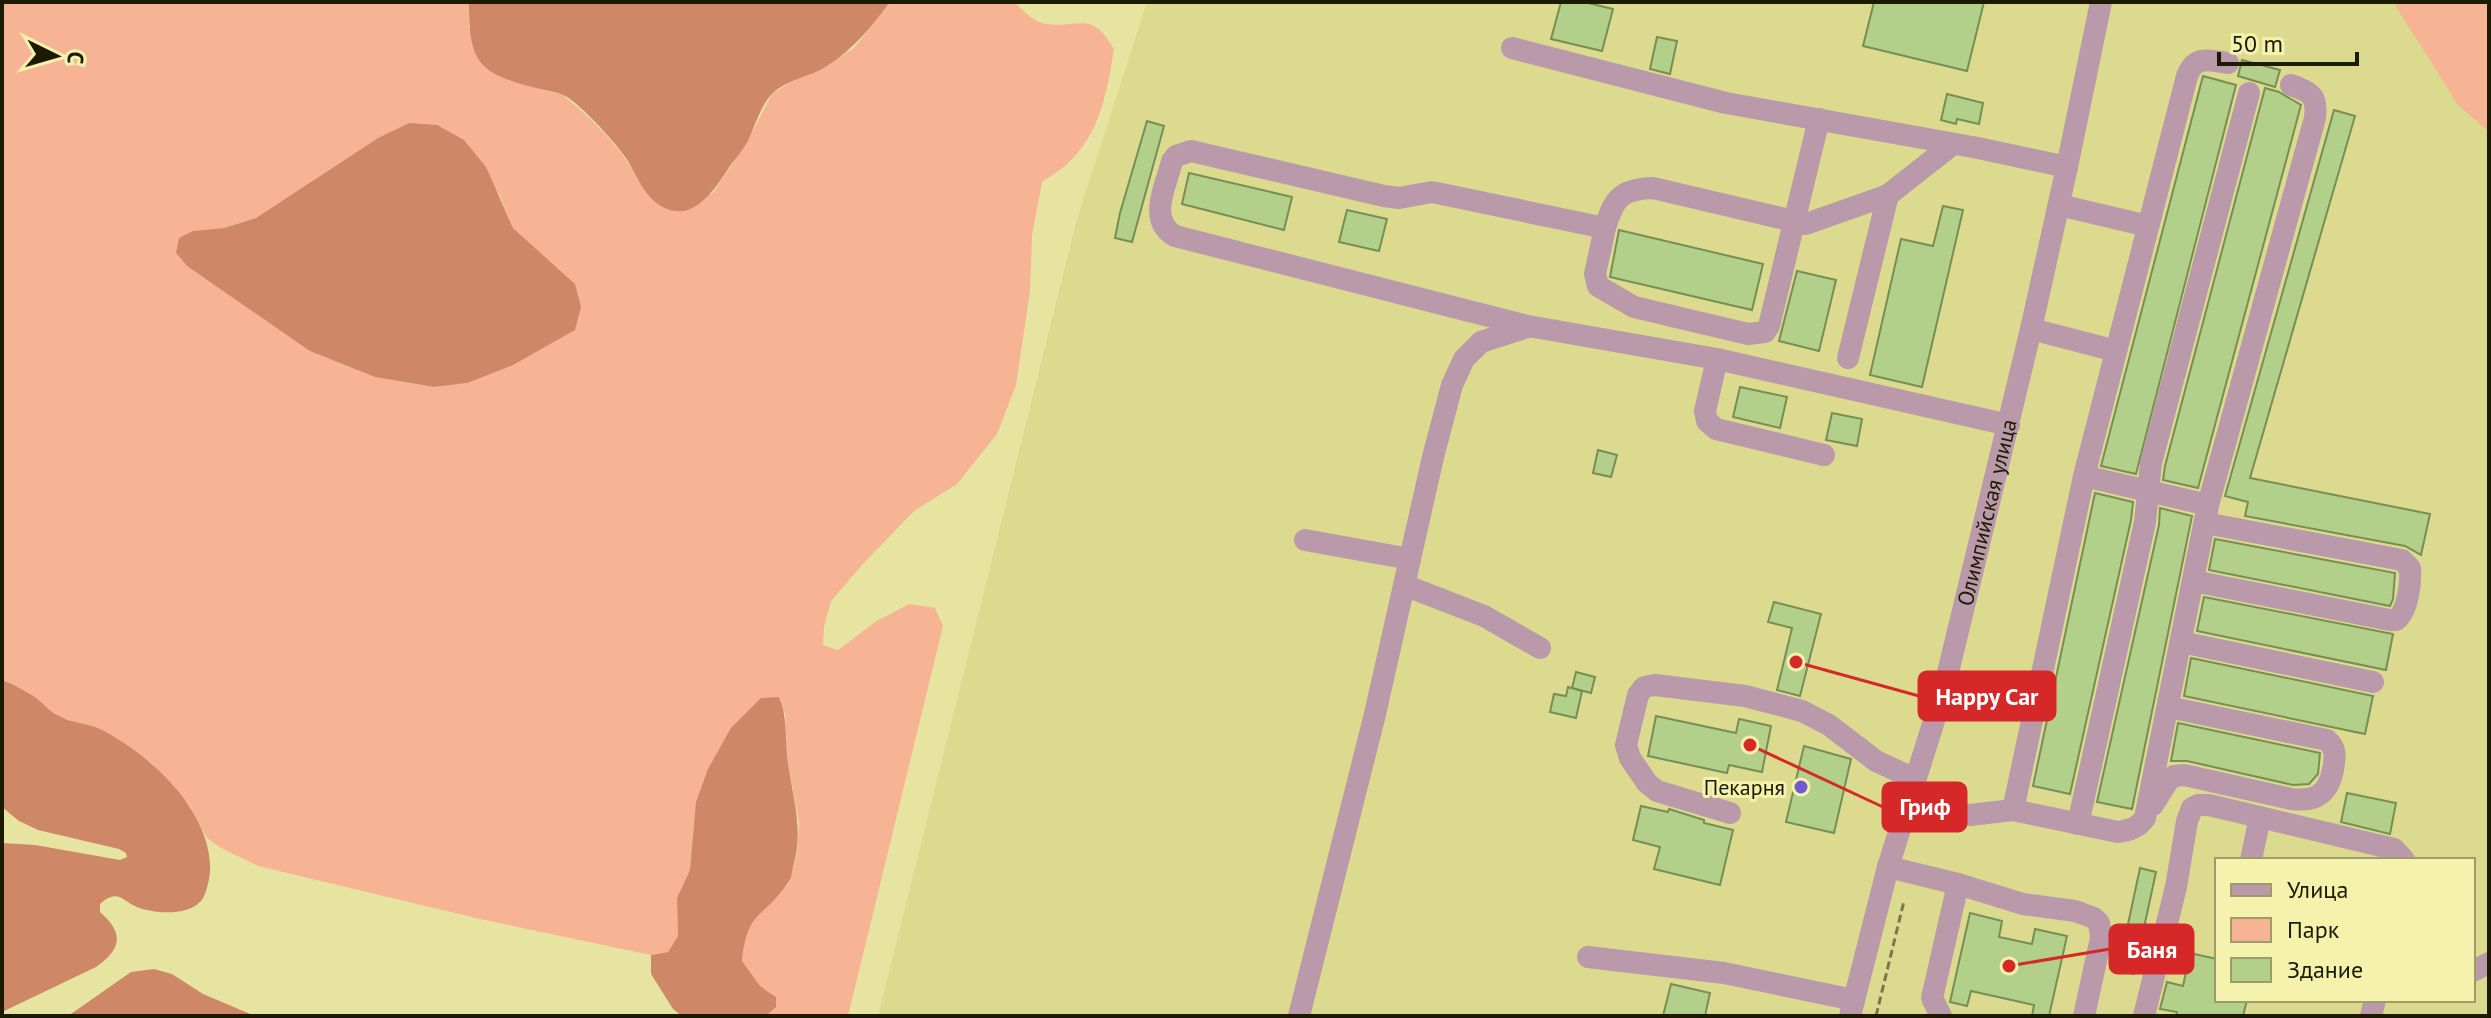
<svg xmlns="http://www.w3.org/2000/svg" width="2491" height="1018" viewBox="0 0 2491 1018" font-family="'PT Sans',sans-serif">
	<rect width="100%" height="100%" fill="#e6e4a0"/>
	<!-- built -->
	<path fill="#dcda8f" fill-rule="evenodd" d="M 1147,2 L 2489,2 L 2489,1016 L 878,1016 L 1077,219 ZM 2217,860 L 2473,860 L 2473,1000 L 2217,1000 Z"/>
	<!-- green -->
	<g fill="#f6b494" fill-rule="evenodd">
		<path d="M 2,2 L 469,2 L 469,28 C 532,72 600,112 639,180 L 712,194 L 746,144 L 772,94 L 794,80 L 824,68 L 854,48 L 890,2 L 1014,2 C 1023,10 1034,23 1046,24 C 1082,28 1091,10 1114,49 C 1108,87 1101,130 1072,159 C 1064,168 1052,175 1042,182 L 1032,235 L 1030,291 L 1016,385 L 997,434 L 957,484 L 914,511 L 862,565 L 831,601 L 824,626 L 823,645 L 838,650 L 875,622 L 909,604 L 935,608 L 943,626 L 848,1016 L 766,1016 L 776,1007 L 776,997 L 760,986 L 742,961 L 744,941 L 751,921 L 789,883 L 797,855 L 799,823 L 788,763 L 785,711 L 694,842 L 690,870 L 677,898 L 678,936 L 668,952 L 651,955 L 480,919 L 258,866 L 221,848 L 207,838 L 190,806 L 151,763 L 99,729 L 59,717 L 34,697 L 2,680 ZM 409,123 L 499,194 L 513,228 L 575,284 L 467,383 L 434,387 L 375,377 L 237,300 L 187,266 L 176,253 L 193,231 L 224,228 L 256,218 L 378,138 Z"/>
		<path d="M 2393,2 L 2489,2 L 2489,132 L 2458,105 Z"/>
	</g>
	<!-- forest -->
	<g fill="#ce8867">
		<path d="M 469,2 L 890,2 C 871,27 854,49 827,66 C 810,77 788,79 773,93 C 761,104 755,126 748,141 C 743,150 736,158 730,166 C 715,189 693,225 661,206 C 643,195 637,175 626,158 C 614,141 584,108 567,97 C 558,91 543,90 532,87 C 476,73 469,59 469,2 Z"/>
		<path d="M 409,123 L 437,125 L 464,140 L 486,167 L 513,228 L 575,284 L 581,307 L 575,330 L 513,365 L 467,383 L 434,387 L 375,377 L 310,351 L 187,266 L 176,253 L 179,238 L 193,231 L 224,228 L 256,218 L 378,138 Z"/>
		<path d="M 2,680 C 13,684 25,691 35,697 C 43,703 50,712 59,716 C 71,723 87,723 100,729 C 150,754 213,812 210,872 C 209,881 206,895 201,901 C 188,916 154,914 137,907 C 122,901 118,888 100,904 L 100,912 C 125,934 121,949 96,967 L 2,1012 L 2,843 L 35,845 L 120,860 L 127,857 L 126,853 L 119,849 L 38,830 L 19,821 L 2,807 Z"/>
		<path d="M 779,697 C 788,718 785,741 788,763 C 793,799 804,831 793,867 C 792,873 791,880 787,884 C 763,919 747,910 742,961 L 760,986 L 776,997 L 776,1007 L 766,1016 L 682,1016 L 673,1009 L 651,974 L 651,955 L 668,952 L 678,936 L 677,898 L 690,870 L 696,802 L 708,769 L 731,728 L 761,698 Z"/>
		<path d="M 154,969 L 172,974 L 203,994 L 255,1016 L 68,1016 L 131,972 Z"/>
	</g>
	<!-- building -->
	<g fill="#b3d08a" stroke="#778e54" stroke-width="2">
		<path d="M 1561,2 L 1584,2 L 1613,9 L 1602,51 L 1551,39 Z"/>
		<path d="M 1874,2 L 1984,2 L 1967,71 L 1863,46 Z"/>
		<path d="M 1657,37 L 1677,41 L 1670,74 L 1650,69 Z"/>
		<path d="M 2242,60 L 2280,70 L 2275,87 L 2238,76 Z"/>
		<path d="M 2203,76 L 2236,85 L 2136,474 L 2101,466 Z"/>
		<path d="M 2265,88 L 2279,92 L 2301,105 L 2198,488 L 2163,480 L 2165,466 Z"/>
		<path d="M 1947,94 L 1983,103 L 1979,124 L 1957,119 L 1956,124 L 1941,120 Z"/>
		<path d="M 2334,110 L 2355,116 L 2250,478 L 2430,514 L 2421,555 L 2405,546 L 2245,516 L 2248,502 L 2225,496 Z"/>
		<path d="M 1147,121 L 1164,126 L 1132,242 L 1115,238 L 1120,213 Z"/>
		<path d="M 1189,173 L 1292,197 L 1284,230 L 1182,204 Z"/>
		<path d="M 1943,206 L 1963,210 L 1922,387 L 1870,375 L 1901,239 L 1933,246 Z"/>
		<path d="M 1347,210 L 1387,219 L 1379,251 L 1339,242 Z"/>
		<path d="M 1619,230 L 1763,264 L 1752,310 L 1610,277 Z"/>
		<path d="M 1797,271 L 1836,280 L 1819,351 L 1779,341 Z"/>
		<path d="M 1740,387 L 1787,397 L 1780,428 L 1733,417 Z"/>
		<path d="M 1832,413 L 1862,419 L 1857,446 L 1826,440 Z"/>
		<path d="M 1598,450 L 1617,455 L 1611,477 L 1593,473 Z"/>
		<path d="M 2095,493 L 2133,502 L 2131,520 L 2070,794 L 2033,786 Z"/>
		<path d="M 2160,508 L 2192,516 L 2132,809 L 2097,802 L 2159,525 Z"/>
		<path d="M 2215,539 L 2395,573 L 2393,599 L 2390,606 L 2209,570 Z"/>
		<path d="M 2204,597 L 2393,634 L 2386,670 L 2197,631 Z"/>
		<path d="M 1774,602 L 1821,614 L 1800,696 L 1777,690 L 1792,628 L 1768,622 Z"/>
		<path d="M 2191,658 L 2373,696 L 2365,734 L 2184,696 Z"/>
		<path d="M 1576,672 L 1595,677 L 1591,693 L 1572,688 Z"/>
		<path d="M 1568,687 L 1582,691 L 1576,718 L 1550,712 L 1554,694 L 1566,696 Z"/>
		<path d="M 1656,716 L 1736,733 L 1739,719 L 1771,726 L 1762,772 L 1729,765 L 1727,773 L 1648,756 Z"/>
		<path d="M 2178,723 L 2320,753 L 2318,774 L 2309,784 L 2293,785 L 2187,761 L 2171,761 Z"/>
		<path d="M 1804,746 L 1851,759 L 1834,833 L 1786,822 Z"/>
		<path d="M 2347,793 L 2396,803 L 2390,834 L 2341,822 Z"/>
		<path d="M 1641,806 L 1668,812 L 1669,809 L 1704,820 L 1704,823 L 1733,830 L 1720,885 L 1654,869 L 1660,847 L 1633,840 Z"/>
		<path d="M 2140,868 L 2156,872 L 2134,974 L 2118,971 Z"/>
		<path d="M 1970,913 L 2002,921 L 1999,937 L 2032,944 L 2035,929 L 2067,936 L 2049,1016 L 2032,1016 L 2034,1005 L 1971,991 L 1967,1006 L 1950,1002 Z"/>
		<path d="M 2190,953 L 2217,959 L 2217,1000 L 2247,1000 L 2243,1016 L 2176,1016 L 2177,1012 L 2160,1009 L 2167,982 L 2183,986 Z"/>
		<path d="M 1671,984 L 1710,993 L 1705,1016 L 1663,1016 Z"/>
	</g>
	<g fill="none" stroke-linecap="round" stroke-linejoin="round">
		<!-- path -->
		<path stroke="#7b794b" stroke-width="3" stroke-dasharray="8 4" stroke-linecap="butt" d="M 1876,1016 L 1904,901"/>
		<!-- minor -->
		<g stroke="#ba9aaa" stroke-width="22">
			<path d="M 1512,48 L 1726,103 L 1978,148 L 2067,167"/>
			<path d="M 1953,144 L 1888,195 L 1806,224 L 1653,188 C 1621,189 1614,198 1605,228 L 1432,192 L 1399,198 L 1384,196 L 1191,151 L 1176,156 L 1172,161 C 1166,186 1147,220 1175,236 L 1528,326 L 1717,359 L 2009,425"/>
			<path d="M 2059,205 L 2148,226"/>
			<path d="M 1605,228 L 1595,274 L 1598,286 L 1634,307 L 1748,334 L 1765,332 L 1769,326 L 1819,119"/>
			<path d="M 2031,329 L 2116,351"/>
			<path d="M 1848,358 L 1888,195"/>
			<path d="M 1717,359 L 1705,411 L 1707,421 L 1716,429 L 1824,455"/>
			<path d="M 2084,476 L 2208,505"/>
			<path d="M 1305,540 L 1410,559"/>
			<path d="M 2193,581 L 2390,620 L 2396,620 C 2408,611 2411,583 2410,568 L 2402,560 L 2205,523"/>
			<path d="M 1404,585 L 1484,616 L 1540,648"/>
			<path d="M 2181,642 L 2373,682"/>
			<path d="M 1908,802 L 1939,810 L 1970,815 L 2013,810 L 2118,832 C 2130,830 2138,828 2145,818 L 2208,505 L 2315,118 C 2317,95 2312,93 2291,85"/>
			<path d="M 2153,805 L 2168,781 L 2174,776 L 2184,775 L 2291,799 C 2316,802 2328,794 2333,770 C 2335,757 2337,749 2327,740 L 2168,707"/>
			<path d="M 2013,810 L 2084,476 L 2187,76 C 2195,55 2209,60 2228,63"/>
			<path d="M 1730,813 L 1657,791 L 1647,783 L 1630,758 L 1626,745 L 1638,695 L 1644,687 L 1655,685 L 1745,696 L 1802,711 L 1829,725 L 1876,761 L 1915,779"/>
			<path d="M 2078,824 L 2145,522 L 2151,463 L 2249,93"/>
			<path d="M 2251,860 L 2260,817"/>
			<path d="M 1888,867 L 1958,884 L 2023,904 L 2075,911 L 2094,918 L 2099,923 L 2101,938 L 2084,1016"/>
			<path d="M 1588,957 L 1724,973 L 1854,1000"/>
			<path d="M 2473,971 L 2489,963"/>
			<path d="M 1299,1016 L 1375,714 L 1433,457 L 1452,385 L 1464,359 L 1481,342 L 1527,327"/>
			<path id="s1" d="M 1850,1016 L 1888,867 L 1944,689 L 2031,329 L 2067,167 L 2101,2"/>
			<path d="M 1941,1016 L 1932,998 L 1958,884"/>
			<path d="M 2144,1016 L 2176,887 L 2187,821 L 2192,808 L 2198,805 L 2209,805 L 2394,849 L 2404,860"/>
			<path d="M 2371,1016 L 2375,1000"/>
		</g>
	</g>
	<!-- markers -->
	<circle fill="#6e5ad3" stroke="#f4f2ad" stroke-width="3" cx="1801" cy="787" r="8"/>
	<g text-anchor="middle" stroke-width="6" stroke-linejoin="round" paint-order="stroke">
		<!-- street labels -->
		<g font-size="22" fill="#1c1a01" stroke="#f4f2ad">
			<text dy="8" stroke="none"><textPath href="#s1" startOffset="522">Олимпийская улица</textPath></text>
		</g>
		<!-- poi labels -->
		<g font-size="22" fill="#1c1a01" stroke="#f4f2ad" text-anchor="end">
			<text x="1785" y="795">Пекарня</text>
		</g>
	</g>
	<!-- callouts -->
	<path fill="none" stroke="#d62828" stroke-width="3" d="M1796 662L1919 696M1750 745L1883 807M2009 966L2110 949"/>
	<g fill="#d62828" stroke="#f4f2ad" stroke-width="3">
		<circle cx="1796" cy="662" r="8"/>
		<circle cx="1750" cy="745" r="8"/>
		<circle cx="2009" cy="966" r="8"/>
	</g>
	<g fill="#d62828" stroke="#d62828" stroke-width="3">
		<rect x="1919" y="672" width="136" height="48" rx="8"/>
		<rect x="1883" y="783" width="83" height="48" rx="8"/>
		<rect x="2110" y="925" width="83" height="48" rx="8"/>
	</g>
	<g font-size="24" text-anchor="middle" font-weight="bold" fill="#fff">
		<text x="1987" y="705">Happy Car</text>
		<text x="1925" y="815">Гриф</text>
		<text x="2152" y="958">Баня</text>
	</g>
	<!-- border -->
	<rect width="2491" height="1018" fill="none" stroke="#1c1a01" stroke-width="8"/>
	<!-- legend -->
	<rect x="2215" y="858" width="260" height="144" fill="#f4f2ad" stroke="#9e9c68" stroke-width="2"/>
	<rect x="2231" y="884" width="40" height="12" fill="#ba9aaa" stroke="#9e9c68" stroke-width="2"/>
	<text x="2287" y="898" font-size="24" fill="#1c1a01">Улица</text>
	<rect x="2231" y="918" width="40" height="24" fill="#f6b494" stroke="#9e9c68" stroke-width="2"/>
	<text x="2287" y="938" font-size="24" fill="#1c1a01">Парк</text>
	<rect x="2231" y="958" width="40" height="24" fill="#b3d08a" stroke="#9e9c68" stroke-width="2"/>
	<text x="2287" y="978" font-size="24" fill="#1c1a01">Здание</text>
	<!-- north arrow -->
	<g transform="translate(56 56) rotate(95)" stroke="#f4f2ad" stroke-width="6" paint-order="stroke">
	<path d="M0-6L14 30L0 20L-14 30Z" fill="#1c1a01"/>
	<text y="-12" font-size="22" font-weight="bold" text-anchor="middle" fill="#1c1a01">С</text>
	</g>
	<!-- scale -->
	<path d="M2219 52v12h138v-12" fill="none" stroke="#1c1a01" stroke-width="4"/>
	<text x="2231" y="52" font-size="24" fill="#1c1a01" stroke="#f4f2ad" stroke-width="6" paint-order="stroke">50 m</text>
</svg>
